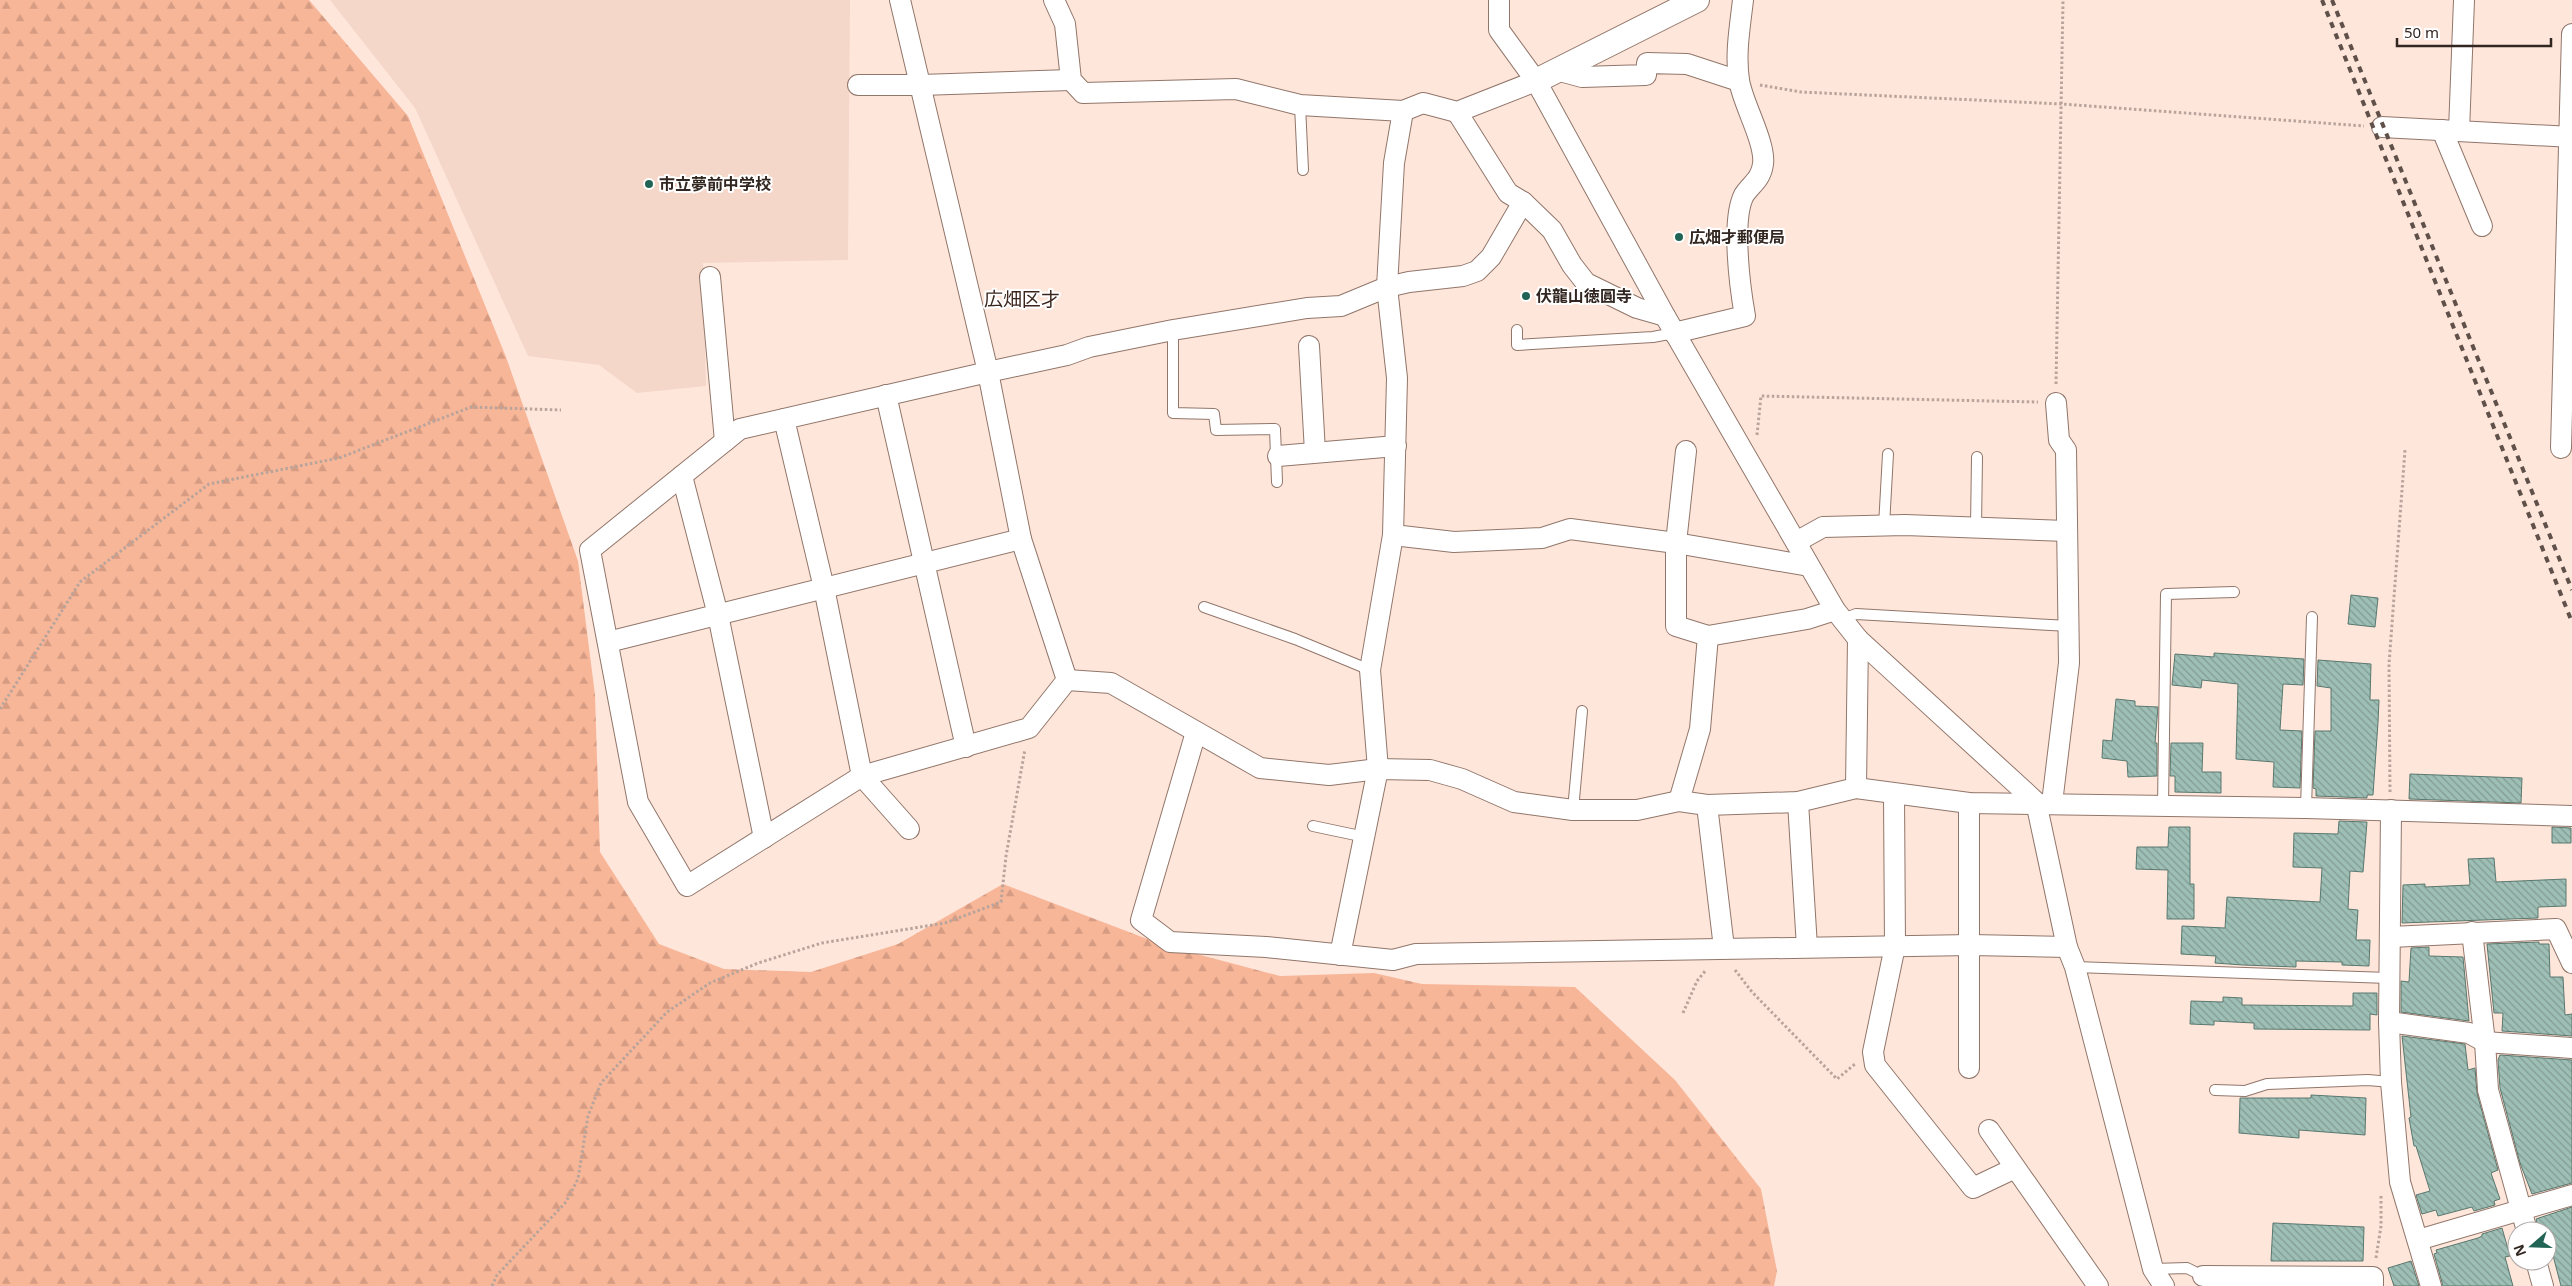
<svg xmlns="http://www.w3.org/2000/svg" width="2572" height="1286" viewBox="0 0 2572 1286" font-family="'Noto Sans','Noto Sans JP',sans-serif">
	<defs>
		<pattern id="forest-firs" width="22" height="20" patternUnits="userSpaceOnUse" patternTransform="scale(1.25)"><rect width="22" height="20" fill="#f8b698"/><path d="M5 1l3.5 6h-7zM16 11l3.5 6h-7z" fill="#d59c83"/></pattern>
		<pattern id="building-back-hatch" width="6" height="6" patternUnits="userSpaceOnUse" patternTransform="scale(1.25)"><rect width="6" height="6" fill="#9ebfb5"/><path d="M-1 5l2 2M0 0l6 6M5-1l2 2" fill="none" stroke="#819b93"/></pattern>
	</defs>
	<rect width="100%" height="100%" fill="#ffe6db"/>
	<!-- built -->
	<path fill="#f4d7c9" d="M 330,0 L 850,0 L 848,260 L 703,263 L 706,386 L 637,393 L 599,365 L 528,356 L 415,108 Z"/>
	<!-- forest -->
	<path fill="url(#forest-firs)" d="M 0,0 L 309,0 L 408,116 L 506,357 L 578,561 L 595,695 L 600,852 L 659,944 L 724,969 L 811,972 L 898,944 L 1003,884 L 1163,945 L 1280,976 L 1374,973 L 1422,984 L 1575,987 L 1675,1080 L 1761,1189 L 1777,1271 L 1774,1286 L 0,1286 Z"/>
	<!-- building -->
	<g fill="url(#building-back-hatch)" stroke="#59786f">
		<path d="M 2351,595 L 2378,598 L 2375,627 L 2348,624 Z"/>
		<path d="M 2214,653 L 2304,659 L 2303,685 L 2283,684 L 2280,730 L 2302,731 L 2300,788 L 2273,787 L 2274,762 L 2236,759 L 2238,684 L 2202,680 L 2201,688 L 2172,685 L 2175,654 L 2214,657 Z"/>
		<path d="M 2318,660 L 2371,664 L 2370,700 L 2379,700 L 2378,722 L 2373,795 L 2367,795 L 2367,798 L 2316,796 L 2316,789 L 2313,788 L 2315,731 L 2331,731 L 2331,688 L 2317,686 Z"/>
		<path d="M 2116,699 L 2135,701 L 2135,706 L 2158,707 L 2155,743 L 2157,743 L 2157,776 L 2128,777 L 2127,761 L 2102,758 L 2103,740 L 2112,741 Z"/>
		<path d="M 2171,743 L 2203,743 L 2202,772 L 2221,772 L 2221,793 L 2175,792 L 2175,776 L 2170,776 Z"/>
		<path d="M 2410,774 L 2522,778 L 2521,803 L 2409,799 Z"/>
		<path d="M 2339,821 L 2367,822 L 2363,872 L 2350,871 L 2348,909 L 2358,910 L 2356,940 L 2370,940 L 2369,966 L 2342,965 L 2342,962 L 2296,961 L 2296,967 L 2243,965 L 2215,963 L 2216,956 L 2181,954 L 2182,926 L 2225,928 L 2227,897 L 2320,902 L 2322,868 L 2293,867 L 2294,833 L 2338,834 Z"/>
		<path d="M 2169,827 L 2190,827 L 2190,884 L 2194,884 L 2194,919 L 2167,919 L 2168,870 L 2136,869 L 2137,847 L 2168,847 Z"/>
		<path d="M 2552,827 L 2571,828 L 2571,843 L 2552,843 Z"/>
		<path d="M 2494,858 L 2496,882 L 2566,879 L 2566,906 L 2538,907 L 2538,918 L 2402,923 L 2403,885 L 2425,884 L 2425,887 L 2470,885 L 2468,859 Z"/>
		<path d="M 2539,942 L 2539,944 L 2549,944 L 2550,977 L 2563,977 L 2565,1015 L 2572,1014 L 2572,1036 L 2502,1031 L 2503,1013 L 2494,1013 L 2487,944 Z"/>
		<path d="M 2429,947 L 2429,956 L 2463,957 L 2469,1021 L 2401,1012 L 2401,981 L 2409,982 L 2411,948 Z"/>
		<path d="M 2353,993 L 2377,993 L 2377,1015 L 2370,1014 L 2370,1030 L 2254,1029 L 2254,1023 L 2214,1021 L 2214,1025 L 2190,1024 L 2191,1001 L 2223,1002 L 2223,997 L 2242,998 L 2242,1005 L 2353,1006 Z"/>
		<path d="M 2402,1036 L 2465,1044 L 2468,1070 L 2475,1068 L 2477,1093 L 2498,1170 L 2491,1173 L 2500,1199 L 2494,1201 L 2495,1205 L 2474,1211 L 2472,1207 L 2438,1216 L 2436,1210 L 2422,1214 L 2416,1195 L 2430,1191 L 2416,1146 L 2414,1146 L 2409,1118 L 2411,1117 Z"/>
		<path d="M 2500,1055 L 2572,1060 L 2572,1183 L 2532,1194 L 2520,1163 L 2500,1088 L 2498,1060 Z"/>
		<path d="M 2311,1095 L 2366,1098 L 2365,1135 L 2299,1130 L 2299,1138 L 2239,1133 L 2240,1098 L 2311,1098 Z"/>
		<path d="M 2572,1207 L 2572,1286 L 2561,1286 L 2550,1244 L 2547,1245 L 2547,1231 L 2539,1231 L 2536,1219 Z"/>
		<path d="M 2273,1223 L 2364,1227 L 2363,1261 L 2271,1261 Z"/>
		<path d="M 2502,1228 L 2510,1256 L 2505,1257 L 2513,1286 L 2443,1286 L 2434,1254 L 2437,1253 L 2436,1250 L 2478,1238 L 2482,1236 L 2482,1234 Z"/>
		<path d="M 2411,1261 L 2419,1286 L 2394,1286 L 2388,1268 Z"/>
	</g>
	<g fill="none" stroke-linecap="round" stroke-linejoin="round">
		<defs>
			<g id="service">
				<path d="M 1300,105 L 1303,170"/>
				<path d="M 1173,330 L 1173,413 L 1214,414 L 1216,430 L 1275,429 L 1277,482"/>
				<path d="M 1517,330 L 1517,345 L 1653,337 L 1674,333"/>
				<path d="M 1884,526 L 1888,454"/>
				<path d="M 1976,527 L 1977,457"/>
				<path d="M 1204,607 L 1295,639 L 1370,670"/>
				<path d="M 1843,619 L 1856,614 L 2069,626"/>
				<path d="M 2163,805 L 2166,594 L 2234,592"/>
				<path d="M 2306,808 L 2312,617"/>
				<path d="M 1573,810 L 1582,711"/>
				<path d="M 1313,826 L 1365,837"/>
				<path d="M 2075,967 L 2389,978"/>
				<path d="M 2215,1090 L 2245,1091 L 2267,1084 L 2368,1080 L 2391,1082"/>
				<path d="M 2153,1269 L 2187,1268 L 2203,1276"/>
			</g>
			<g id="minor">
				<path d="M 900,0 L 988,372 L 1067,355 L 1089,347 L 1173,330 L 1307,308 L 1341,306 L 1387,287 L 1409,282 L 1463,276 L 1477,271 L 1491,257 L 1523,202"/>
				<path d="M 1054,0 L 1065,24 L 1071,80 L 1083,93 L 1236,89 L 1300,105 L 1403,111 L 1423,103 L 1457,112 L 1536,81"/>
				<path d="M 1499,0 L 1499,30 L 1536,81 L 1665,316 L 1835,610 L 1858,639 L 2036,802 L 2067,947 L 2075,967 L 2153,1269 L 2164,1286"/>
				<path d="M 1560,71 L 1582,77 L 1646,75 L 1647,63 L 1687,64 L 1739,81"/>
				<path d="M 858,85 L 921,85 L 1071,80"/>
				<path d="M 1457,112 L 1508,193 L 1523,202 L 1552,230 L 1572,265 L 1586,283 L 1637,308 L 1665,316"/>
				<path d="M 2382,127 L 2572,137"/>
				<path d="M 2442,130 L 2482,226"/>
				<path d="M 2459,131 L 2464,0"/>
				<path d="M 710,277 L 725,441"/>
				<path d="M 1674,333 L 1745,316 C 1740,288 1731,220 1744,195 C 1751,184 1761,180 1763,164 C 1766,143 1742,102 1739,80 C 1735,54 1740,26 1743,0"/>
				<path d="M 1309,346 L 1315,452"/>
				<path d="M 988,372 L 1021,539 L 1067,680 L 1029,728 L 862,776 L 687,886 L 638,802 L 590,550 L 740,429 Z"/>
				<path d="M 886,395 L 966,747"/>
				<path d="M 784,419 L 824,588 L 862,776 L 909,829"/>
				<path d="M 2561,448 L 2572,34"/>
				<path d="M 1686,451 L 1676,543 L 1676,626 L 1708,636 L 1807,619 L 1835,610"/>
				<path d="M 1278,456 L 1396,446"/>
				<path d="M 682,476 L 718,615 L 764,838"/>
				<path d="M 1393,535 L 1454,542 L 1542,538 L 1570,529 L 1676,543 L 1809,566"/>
				<path d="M 1796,542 L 1823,527 L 1905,525 L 2066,531"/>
				<path d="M 608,642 L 1021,539"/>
				<path d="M 1067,680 L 1111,683 L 1260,768 L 1329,775 L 1378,769 L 1430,770 L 1462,779 L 1514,802 L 1573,810 L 1637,810 L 1679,801 L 1707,805 L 1798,802 L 1856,788 L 1969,803 L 2306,808 L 2572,816"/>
				<path d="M 1196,732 L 1141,920 L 1170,942 L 1266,947 L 1393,960 L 1416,954 L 1971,945 L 2067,947"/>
				<path d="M 1856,788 L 1858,639"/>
				<path d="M 1894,794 L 1895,946 L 1873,1052 L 1875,1065 L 1973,1188 L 2015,1168"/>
				<path d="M 1679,801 L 1700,729 L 1708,636"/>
				<path d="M 1798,802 L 1807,947"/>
				<path d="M 1969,803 L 1969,1068"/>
				<path d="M 2052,803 L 2069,663 L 2066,450 L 2059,440 L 2056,403"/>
				<path d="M 1707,805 L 1724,948"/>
				<path d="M 2391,810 L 2389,1022 L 2391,1082 L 2400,1182 L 2431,1286"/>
				<path d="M 2472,932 L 2485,1042 L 2488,1090 L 2527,1231"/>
				<path d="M 2391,937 L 2556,929 L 2572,963"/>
				<path d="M 1340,955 L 1378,769 L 1370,670 L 1393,535 L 1397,378 L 1387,287 L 1394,163 L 1403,111"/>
				<path d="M 2389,1022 L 2469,1033 L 2485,1042 L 2572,1048"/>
				<path d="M 1989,1130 L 2098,1286"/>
				<path d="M 2418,1240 L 2572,1195"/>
				<path d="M 2536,1261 L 2543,1286"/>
				<path d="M 2203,1276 L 2373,1277 L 2373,1286"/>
			</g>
			<path id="tertiary" d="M 1536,81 L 1697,0"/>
		</defs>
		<!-- service casing -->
		<use href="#service" stroke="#91766a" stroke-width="12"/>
		<!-- minor casing -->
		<use href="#minor" stroke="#91766a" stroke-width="22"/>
		<!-- tertiary casing -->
		<use href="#tertiary" stroke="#91766a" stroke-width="26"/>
		<!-- path -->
		<g stroke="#b8a49b" stroke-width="3" stroke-dasharray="2.5 2.5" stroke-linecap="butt">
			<path d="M 1760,85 L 1801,92 L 2062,104 L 2364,126"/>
			<path d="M 2056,384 L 2063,0"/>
			<path d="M 1757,435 L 1761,396 L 2038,402"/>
			<path d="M 0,709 L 80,582 L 209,484 L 339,458 L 471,407 L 561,410"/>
			<path d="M 2390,792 L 2389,664 L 2405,450"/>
			<path d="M 1735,970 L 1752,992 L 1837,1079 L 1855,1064"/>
			<path d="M 1683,1013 L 1697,981 L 1706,970"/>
			<path d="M 2376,1258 L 2381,1226 L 2381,1194"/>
			<path d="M 492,1286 L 497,1275 L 566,1202 L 578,1179 L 588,1116 L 601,1083 L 667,1012 L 710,983 L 758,963 L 822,943 L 945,923 L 1001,902 L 1006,856 L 1025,749"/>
		</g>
		<!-- service -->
		<use href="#service" stroke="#fff" stroke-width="10"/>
		<!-- minor -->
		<use href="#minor" stroke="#fff" stroke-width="20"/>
		<!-- tertiary -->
		<use href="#tertiary" stroke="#fff" stroke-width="24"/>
		<!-- rail -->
		<g stroke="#5f504a" stroke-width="4" stroke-dasharray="6 6" stroke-linecap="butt">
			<path d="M 2322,0 L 2572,622"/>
			<path d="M 2332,0 L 2572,590"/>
		</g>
	</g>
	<!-- markers -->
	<g fill="#216455" stroke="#fff" stroke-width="2">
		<circle cx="649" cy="184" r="5"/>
		<circle cx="1679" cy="237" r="5"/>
		<circle cx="1526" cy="296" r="5"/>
	</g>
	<g text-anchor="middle" stroke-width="4" stroke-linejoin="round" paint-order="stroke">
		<!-- poi labels -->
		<g font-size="16" font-weight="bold" fill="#322621" stroke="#fff" text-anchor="start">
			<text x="659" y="190">市立夢前中学校</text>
			<text x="1689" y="243">広畑才郵便局</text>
			<text x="1536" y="302">伏龍山徳圓寺</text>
		</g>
		<!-- quarter labels -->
		<g font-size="19" fill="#3c261c" stroke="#fff">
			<text x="1022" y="306">広畑区才</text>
		</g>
	</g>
	<!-- north arrow -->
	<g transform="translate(2532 1246) rotate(250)"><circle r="24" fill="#ffffff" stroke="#ada8a6"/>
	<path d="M0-4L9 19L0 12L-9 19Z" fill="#216455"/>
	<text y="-8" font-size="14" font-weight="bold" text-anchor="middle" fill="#322621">N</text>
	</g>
	<!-- scale -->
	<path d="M2397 38v8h154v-8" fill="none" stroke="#322621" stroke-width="2.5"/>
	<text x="2404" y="38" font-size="15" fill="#322621" stroke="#ffffff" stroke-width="4" paint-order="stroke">50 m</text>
</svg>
